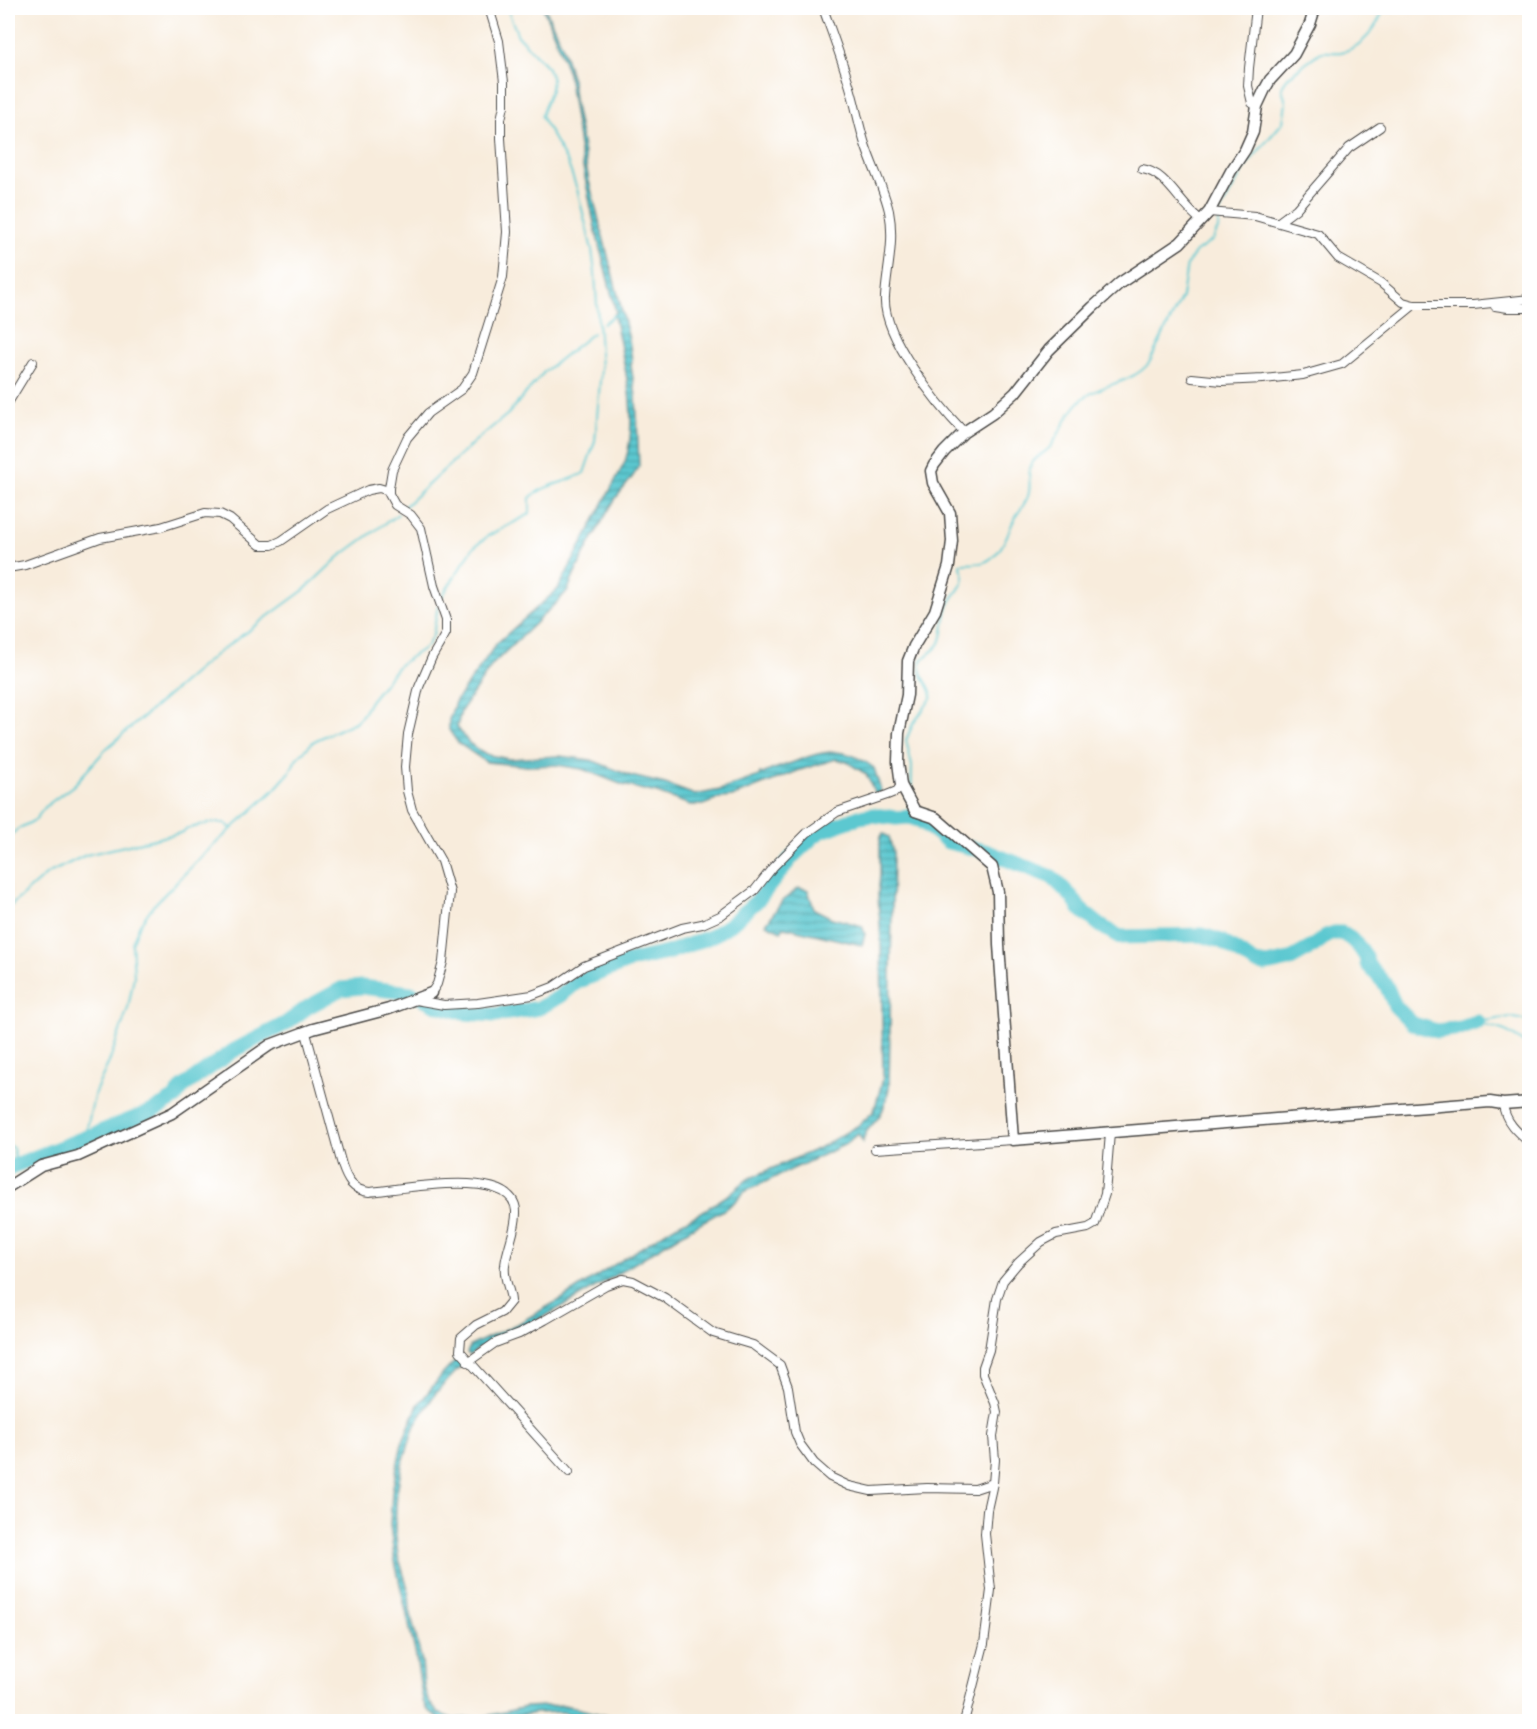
<svg xmlns="http://www.w3.org/2000/svg" width="1537" height="1729" viewBox="0 0 1537 1729" font-family="Sriracha,sans-serif">
	<defs>
		<pattern id="water-rules" width="6" height="5" patternUnits="userSpaceOnUse" patternTransform="scale(1.5)"><rect width="6" height="5" fill="#5bc8d0"/><path d="M0 2.5h6" fill="none" stroke="#4ba3a9"/></pattern>
	</defs>
	<rect width="100%" height="100%" fill="#fff"/>
	<filter id="ink" filterUnits="userSpaceOnUse"><feTurbulence type="fractalNoise" baseFrequency=".0167" numOctaves="2"/><feDisplacementMap in="SourceGraphic" scale="12" xChannelSelector="R" yChannelSelector="G"/><feConvolveMatrix kernelMatrix="1 2 1 2 8 2 1 2 1" color-interpolation-filters="sRGB"/></filter>
	<filter id="wash" filterUnits="userSpaceOnUse"><feTurbulence type="fractalNoise" baseFrequency=".008" numOctaves="4" result="noise"/><feDisplacementMap in="SourceGraphic" scale="24" xChannelSelector="R" yChannelSelector="G"/><feGaussianBlur stdDeviation="1.35" result="paint"/><feColorMatrix in="noise" values="0 0 0 0 0 0 0 0 0 0 0 0 0 0 0 0 0 1.4 0 .05"/><feComposite in="paint" operator="in"/></filter>
	<g filter="url(#wash)">
		<rect width="100%" height="100%" fill="#f8ecdc"/>
		<!-- water -->
		<g fill="url(#water-rules)" stroke="#437a7e" stroke-width="1.5">
			<path d="M 543,8 L 545,8 L 562,45 L 572,80 L 574,99 L 589,181 L 629,339 L 632,360 L 631,366 L 636,396 L 639,466 C 633,479 622,489 614,501 C 598,528 579,561 568,590 L 560,599 L 492,665 L 461,711 L 457,727 L 468,742 L 481,752 L 489,755 L 509,759 L 559,756 L 591,760 L 631,776 L 665,784 L 695,795 L 720,790 L 751,779 L 759,776 L 760,773 L 763,774 C 773,768 784,766 794,762 C 827,749 845,746 874,768 L 881,791 L 879,794 L 876,795 L 866,774 L 847,762 L 836,759 L 800,770 L 732,797 L 720,798 L 703,805 L 690,805 L 657,793 L 623,785 L 582,769 L 557,765 L 527,766 L 486,762 L 458,743 L 449,730 L 449,720 L 455,702 L 497,643 L 558,589 L 625,462 C 640,416 623,361 614,315 L 616,312 L 595,228 L 580,152 L 568,74 L 555,37 Z"/>
			<path d="M 883,833 L 889,837 L 893,852 L 889,1088 C 887,1098 885,1107 880,1115 C 873,1126 864,1130 863,1142 L 858,1134 L 846,1144 L 744,1192 C 731,1209 706,1219 688,1230 C 638,1260 590,1293 539,1319 C 516,1331 489,1338 470,1355 L 467,1353 L 470,1346 L 521,1322 L 566,1296 L 676,1225 L 697,1215 L 728,1195 L 748,1179 L 819,1148 L 859,1125 L 874,1111 L 883,1079 L 881,940 L 878,895 L 880,875 L 880,839 Z"/>
			<path d="M 799,888 L 808,890 L 814,909 L 832,918 L 862,926 L 865,934 L 862,945 L 784,927 L 781,931 L 766,924 L 782,901 Z"/>
			<path d="M 460,1356 L 465,1362 L 435,1394 L 415,1425 L 402,1465 L 397,1491 L 395,1527 L 398,1555 L 409,1592 L 410,1610 L 422,1662 L 424,1686 L 428,1701 L 438,1713 L 453,1719 L 482,1717 L 526,1707 L 564,1705 L 628,1721 L 600,1721 L 562,1712 L 536,1713 L 486,1721 L 442,1721 L 427,1709 L 423,1701 L 415,1652 L 394,1557 L 390,1525 L 392,1491 L 402,1443 L 418,1405 L 441,1376 Z"/>
		</g>
		<g fill="none" stroke-linecap="round" stroke-linejoin="round">
			<!-- stream -->
			<g stroke="#5bc8d0" stroke-width="2">
				<path d="M 603,324 L 614,315"/>
				<path d="M 404,507 L 474,442 L 508,414 L 545,371 L 593,333"/>
				<path d="M 441,598 L 473,548 L 488,536 L 530,514 L 530,498 C 544,484 567,483 584,473 L 595,441 L 601,369 L 595,273 L 592,250 L 577,189 L 568,164 L 541,116 L 551,89 L 552,80 L 548,68 L 518,36 L 507,8"/>
				<path d="M 911,796 L 912,766 L 906,740 L 913,724 L 932,697 C 932,684 917,677 921,663 C 923,655 935,652 940,643 C 945,632 943,618 948,606 C 951,597 964,587 964,577 C 964,573 961,569 960,564 C 968,563 980,565 987,561 C 1004,552 1008,530 1016,516 C 1021,508 1028,501 1029,492 C 1031,483 1027,474 1031,465 C 1035,456 1046,453 1051,446 C 1062,431 1069,409 1085,397 C 1104,383 1133,383 1149,363 L 1182,297 L 1187,264 L 1196,252 L 1213,240 L 1218,229 L 1220,212 L 1244,168 L 1283,122 L 1286,103 L 1282,88 C 1283,85 1284,82 1286,80 C 1289,75 1319,52 1322,52 C 1328,51 1334,53 1341,52 C 1363,48 1377,27 1384,8"/>
				<path d="M 896,818 L 908,812 L 909,808"/>
				<path d="M 8,837 L 18,829 L 35,820 L 46,806 L 74,785 L 107,748 L 215,655 L 304,590 L 339,557 L 398,514"/>
				<path d="M 8,908 L 47,874 L 86,855 L 184,832 L 186,829 L 210,823 L 225,823 L 231,828"/>
				<path d="M 1478,1022 C 1484,1026 1489,1026 1496,1028 C 1509,1031 1520,1039 1530,1048"/>
				<path d="M 1478,1022 L 1511,1017 L 1530,1022"/>
				<path d="M 85,1137 L 95,1092 L 110,1060 L 128,1008 L 134,976 L 132,943 L 140,924 L 153,906 L 201,857 L 273,791 L 290,772 L 296,759 L 314,741 L 355,722 L 363,714 L 370,701 L 399,665 L 427,646 L 433,635 L 438,605"/>
				<path d="M 8,1145 L 13,1148 L 16,1165"/>
			</g>
			<!-- river -->
			<path stroke="#5bc8d0" stroke-width="15" d="M 8,1168 L 153,1111 L 175,1098 L 183,1087 L 233,1051 L 285,1024 L 308,1007 L 341,989 L 362,987 L 411,993 L 437,1005 L 465,1013 L 495,1015 L 539,1008 L 559,997 L 577,982 L 587,978 L 630,961 L 667,953 L 712,936 L 729,925 L 758,900 L 792,857 L 814,836 L 822,831 L 859,817 L 873,815 L 896,818 L 909,817 L 921,821 L 948,842 L 985,851 L 1052,877 L 1072,897 L 1080,909 L 1101,926 L 1120,937 L 1202,935 L 1221,941 L 1255,963 L 1266,965 L 1289,960 L 1312,947 L 1326,936 L 1334,933 L 1342,933 L 1351,939 L 1360,948 L 1366,957 L 1367,964 L 1386,985 L 1395,1006 L 1413,1024 L 1437,1031 L 1461,1028 L 1478,1022"/>
		</g>
	</g>
	<g filter="url(#ink)">
		<g fill="none" stroke-linecap="round" stroke-linejoin="round">
			<defs>
				<g id="minor">
					<path d="M 823,8 C 833,36 844,65 852,94 C 857,112 860,130 866,147 C 873,168 884,189 889,211 C 895,241 887,268 885,297 C 882,336 938,405 964,432"/>
					<path d="M 1256,8 L 1249,68 L 1248,86 L 1252,103 L 1257,106"/>
					<path d="M 1142,169 C 1167,172 1180,206 1201,220"/>
					<path d="M 1209,212 L 1255,216 L 1318,234 L 1338,258 L 1381,283 L 1403,302 L 1414,305 L 1473,305 L 1530,299"/>
					<path d="M 1280,221 L 1296,209 L 1349,148 L 1380,127"/>
					<path d="M 1495,306 L 1508,308 L 1530,308"/>
					<path d="M 1192,378 L 1222,381 L 1263,379 L 1303,375 L 1342,364 L 1414,305"/>
					<path d="M 8,403 L 33,362"/>
					<path d="M 8,568 L 25,565 L 100,538 L 161,527 L 205,513 L 220,514 L 230,519 L 260,545 L 272,545 L 281,541 L 327,509 L 368,490 L 379,488 L 389,491"/>
					<path d="M 431,993 L 437,984 L 443,962 L 450,892 L 441,861 L 412,810 L 407,791 L 405,767 L 408,734 L 419,687 L 432,657 L 446,633 L 446,620 L 434,586 L 421,528 L 411,515 L 395,505 L 389,494 L 389,488 L 392,470 L 407,438 L 428,413 L 462,389 L 473,373 L 503,277 L 507,232 L 501,138 L 501,119 L 504,106 L 504,82 L 499,41 L 489,8"/>
					<path d="M 415,1000 L 444,1005 L 478,1003 L 532,995 L 553,987 L 584,966 L 682,928 L 702,924 L 720,916 L 755,890 L 773,867 L 807,833 L 837,812 L 887,795 L 897,791 L 901,785"/>
					<path d="M 306,1033 L 342,1165 C 347,1180 352,1190 369,1192 C 398,1190 514,1166 516,1211 C 517,1229 507,1247 505,1265 C 503,1279 510,1288 511,1301 L 502,1312 L 476,1325 L 461,1338 L 460,1351 L 569,1472"/>
					<path d="M 1503,1104 C 1505,1122 1517,1132 1530,1143"/>
					<path d="M 875,1149 L 1013,1140"/>
					<path d="M 468,1362 L 495,1343 L 519,1334 L 545,1320 L 606,1285 L 623,1279 L 633,1281 L 665,1298 L 713,1333 L 753,1345 L 780,1365 L 788,1387 L 795,1432 L 800,1444 L 814,1463 L 830,1477 L 849,1486 L 871,1491 L 927,1488 L 975,1489 L 993,1483"/>
					<path d="M 964,1722 L 984,1644 L 991,1590 L 985,1534 L 987,1510 L 993,1483 L 995,1460 L 993,1436 L 997,1412 L 995,1403 L 983,1374 L 983,1367 L 989,1350 L 997,1299 L 1003,1281 L 1018,1263 L 1041,1242 L 1056,1234 L 1088,1228 L 1095,1224 L 1105,1194 L 1110,1133"/>
				</g>
				<g id="tertiary">
					<path d="M 1315,8 L 1310,24 L 1294,54 L 1270,80 L 1265,89 L 1257,106 L 1253,132 L 1245,150 L 1231,171 L 1209,212 L 1180,243 L 1120,283 L 1093,307 L 1049,350 L 1015,393 L 993,413 L 964,432 L 944,452 L 934,465 L 931,471 L 933,483 L 950,513 L 952,541 L 949,566 L 935,611 L 914,646 L 908,661 L 907,695 L 899,733 L 898,762 L 901,785 L 915,811 L 936,818 L 992,867 L 998,892 L 999,945 L 1013,1140 L 1490,1102 L 1503,1104 L 1530,1102"/>
					<path d="M 8,1187 L 41,1166 L 78,1156 L 172,1113 L 270,1045 L 313,1029 L 389,1009 L 431,993"/>
				</g>
			</defs>
			<!-- minor casing -->
			<use href="#minor" stroke="#4a4846" stroke-width="10"/>
			<!-- tertiary casing -->
			<use href="#tertiary" stroke="#4a4846" stroke-width="13"/>
			<!-- minor -->
			<use href="#minor" stroke="#fff" stroke-width="8"/>
			<!-- tertiary -->
			<use href="#tertiary" stroke="#fff" stroke-width="10"/>
		</g>
	</g>
	<!-- margin -->
	<rect width="1537" height="1729" fill="none" stroke="#fff" stroke-width="30"/>
</svg>
